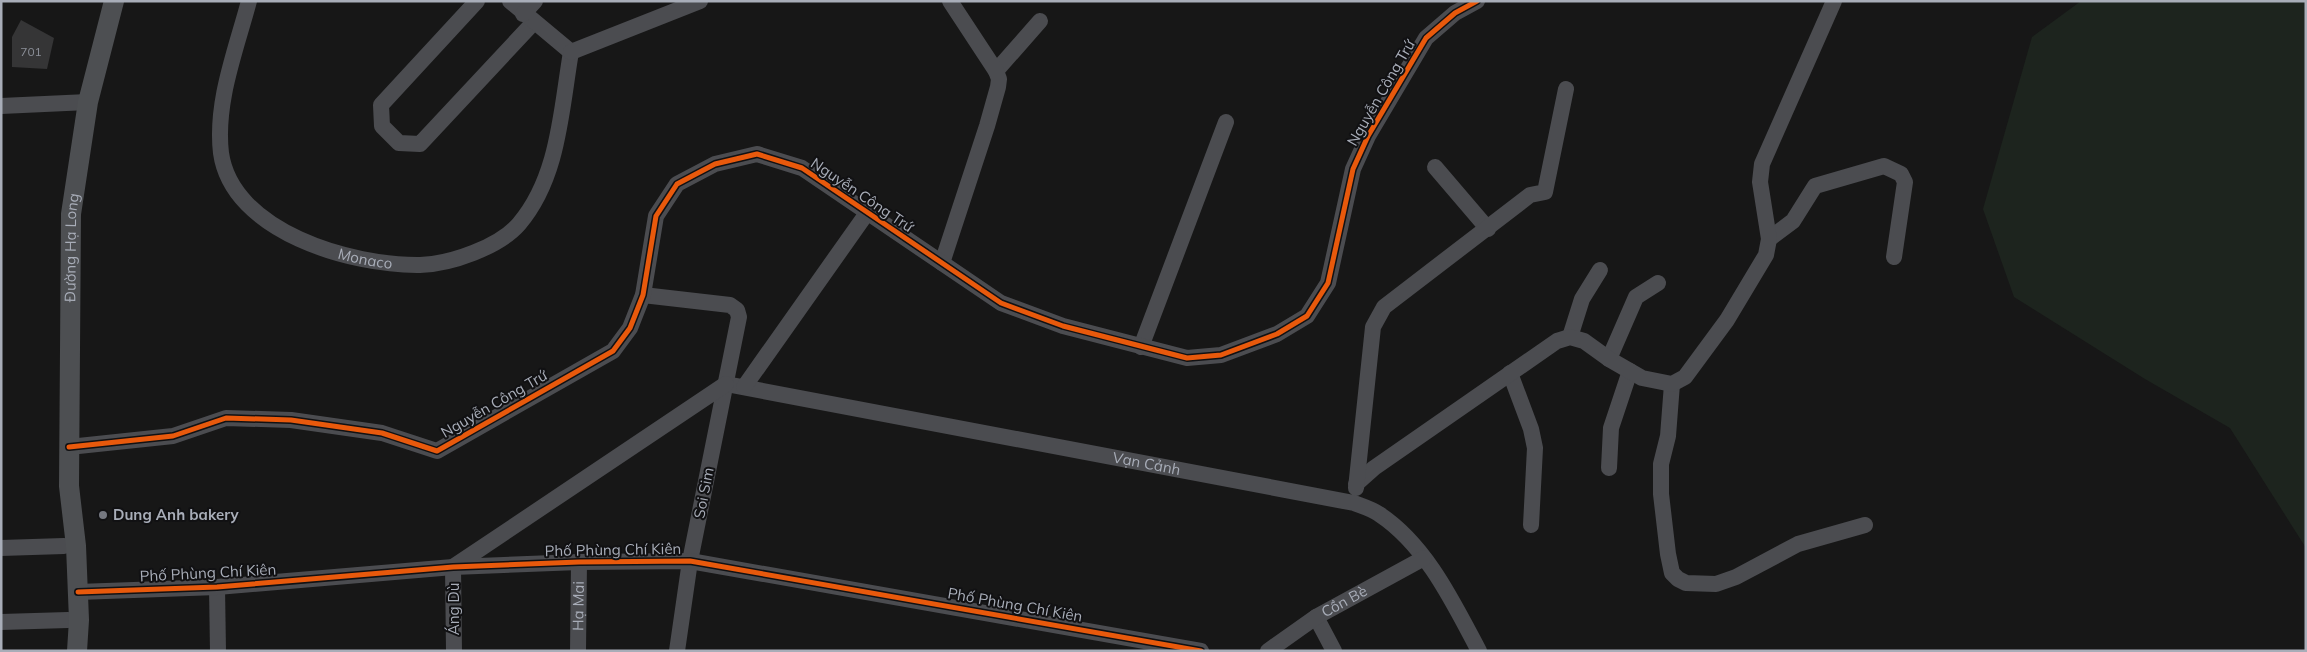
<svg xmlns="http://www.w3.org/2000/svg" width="2307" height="652" viewBox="0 0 2307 652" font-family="Mulish,sans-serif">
	<rect width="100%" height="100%" fill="#171717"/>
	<!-- green -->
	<path fill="#1d241e" d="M 2081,1 L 2306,1 L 2306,548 L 2230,428 L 2145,379 L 2014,297 L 1983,209 L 2032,37 Z"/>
	<!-- building -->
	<path fill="#353536" d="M 21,20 L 54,38 L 47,69 L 12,67 L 12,37 Z"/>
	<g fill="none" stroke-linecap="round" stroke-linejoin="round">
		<!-- minor -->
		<g stroke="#4b4c50" stroke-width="16">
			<path id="s1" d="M 249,1 C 236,50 215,102 221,153 C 232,232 352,266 420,265 C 451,264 499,247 519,224 C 559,177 561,110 571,52"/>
			<path d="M 477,1 L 381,105 L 382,126 L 399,143 L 420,144 L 534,22"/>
			<path d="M 510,1 L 571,52"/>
			<path d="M 523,14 L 535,1"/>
			<path d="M 571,52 L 700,1"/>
			<path d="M 996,71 L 1040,21"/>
			<path d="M 1,106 L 88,102"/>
			<path d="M 1435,167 L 1488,229"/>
			<path d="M 1769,239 L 1793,221 L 1815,186 L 1884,166 L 1901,174 L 1905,182 L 1894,257"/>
			<path d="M 942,263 L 987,126 L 998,87 L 999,79 L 996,71 L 950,1"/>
			<path d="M 643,295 L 730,305 L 737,310 L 739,317 L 690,561 L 677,651"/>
			<path d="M 1570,337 L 1582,299 L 1600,270"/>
			<path d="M 1141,347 L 1226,122"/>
			<path d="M 1609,359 L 1636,297 L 1658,283"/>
			<path d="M 1510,373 L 1531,429 L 1535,448 L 1531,525"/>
			<path id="s2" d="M 726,384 L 1354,503 C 1362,506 1372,509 1379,514 C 1426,545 1453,602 1479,651"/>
			<path d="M 1672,384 L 1668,436 L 1661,464 L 1661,494 L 1668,554 L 1672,573 L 1678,579 L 1686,583 L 1716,584 L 1736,577 L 1798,544 L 1865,525"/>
			<path d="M 744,387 L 867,213"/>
			<path d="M 69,447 L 173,436 L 226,418 L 291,420 L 382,433 L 437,451 L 613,351 L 630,328 L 643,295 L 656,216 L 677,184 L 715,164 L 757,154 L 802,168 L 1001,303 L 1063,326 L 1187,358 L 1221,355 L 1277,334 L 1307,316 L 1328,283 L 1353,169 L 1368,136 L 1426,38 L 1455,13 L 1477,1"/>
			<path d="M 1609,468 L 1611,428 L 1630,371"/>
			<path d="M 1356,484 L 1374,468 L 1557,341 L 1570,337 L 1584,341 L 1609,359 L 1642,378 L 1672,384 L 1685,377 L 1727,320 L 1766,255 L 1769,239 L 1760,182 L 1762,164 L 1834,1"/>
			<path d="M 1356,488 L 1373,327 L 1384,307 L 1530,195 L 1545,192 L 1566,89"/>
			<path d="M 1,548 L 64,546"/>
			<path d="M 217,587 L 218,651"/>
			<path d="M 78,592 L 217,587 L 453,567 L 579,562 L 690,561 L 1201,651"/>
			<path d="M 1316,617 L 1334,651"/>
			<path d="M 1,622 L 68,620"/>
			<path d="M 454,651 L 453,567 L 726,384"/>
			<path id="s3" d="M 578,651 L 579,562"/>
			<path id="s4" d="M 1268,651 L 1316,617 L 1424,558"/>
		</g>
		<!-- major -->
		<path stroke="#4d4f52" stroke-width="20" id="s5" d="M 77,651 L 79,620 L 76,546 L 69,486 L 71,214 L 88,102 L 114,1"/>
		<defs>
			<g id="cycleway">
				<path d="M 69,447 L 173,436 L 226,418 L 291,420 L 382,433 L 437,451 L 613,351 L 630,328 L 643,295 L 656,216 L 677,184 L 715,164 L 757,154 L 802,168 L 1001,303 L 1063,326 L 1187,358 L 1221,355 L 1277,334 L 1307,316 L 1328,283 L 1353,169 L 1368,136 L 1426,38 L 1455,13 L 1477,1"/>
				<path d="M 78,592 L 217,587 L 453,567 L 579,562 L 690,561 L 1201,651"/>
			</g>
		</defs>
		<!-- cycleway casing -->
		<use href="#cycleway" stroke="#111113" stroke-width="8"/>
		<!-- cycleway -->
		<use href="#cycleway" stroke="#e8590c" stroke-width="5"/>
	</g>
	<!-- markers -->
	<circle fill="#757880" stroke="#111113" stroke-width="2" cx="103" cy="515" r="5"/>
	<g text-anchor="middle" stroke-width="4" stroke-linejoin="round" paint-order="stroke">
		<!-- number labels -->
		<g font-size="12" fill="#8b8f98">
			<text x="31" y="56">701</text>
		</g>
		<!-- street labels -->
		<g font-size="15" fill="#a8adb8" stroke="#111113">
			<text transform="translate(1381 93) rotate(-60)" y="5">Nguyễn Công Trứ</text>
			<text transform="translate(862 195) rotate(34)" y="5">Nguyễn Công Trứ</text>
			<text dy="5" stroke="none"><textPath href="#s5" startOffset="404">Đường Hạ Long</textPath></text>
			<text dy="5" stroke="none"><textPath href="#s1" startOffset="346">Monaco</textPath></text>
			<text transform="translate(494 404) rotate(-30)" y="5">Nguyễn Công Trứ</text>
			<text dy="5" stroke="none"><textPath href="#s2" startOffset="428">Vạn Cảnh</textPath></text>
			<text transform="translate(704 493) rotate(-79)" y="5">Soi Sim</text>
			<text transform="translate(613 550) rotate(-1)" y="5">Phố Phùng Chí Kiên</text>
			<text transform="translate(208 573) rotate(-3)" y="5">Phố Phùng Chí Kiên</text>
			<text dy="5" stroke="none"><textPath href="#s4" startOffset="91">Cồn Bè</textPath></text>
			<text transform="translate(1015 605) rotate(10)" y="5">Phố Phùng Chí Kiên</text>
			<text dy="5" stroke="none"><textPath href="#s3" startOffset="45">Hạ Mai</textPath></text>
			<text transform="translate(454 609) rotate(-90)" y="5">Áng Dù</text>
		</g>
		<!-- poi labels -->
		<g font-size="15" font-weight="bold" fill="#a8adb8" stroke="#111113" text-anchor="start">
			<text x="113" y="520">Dung Anh bakery</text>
		</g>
	</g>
	<!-- border -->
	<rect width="2307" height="652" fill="none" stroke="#a8adb8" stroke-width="5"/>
</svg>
